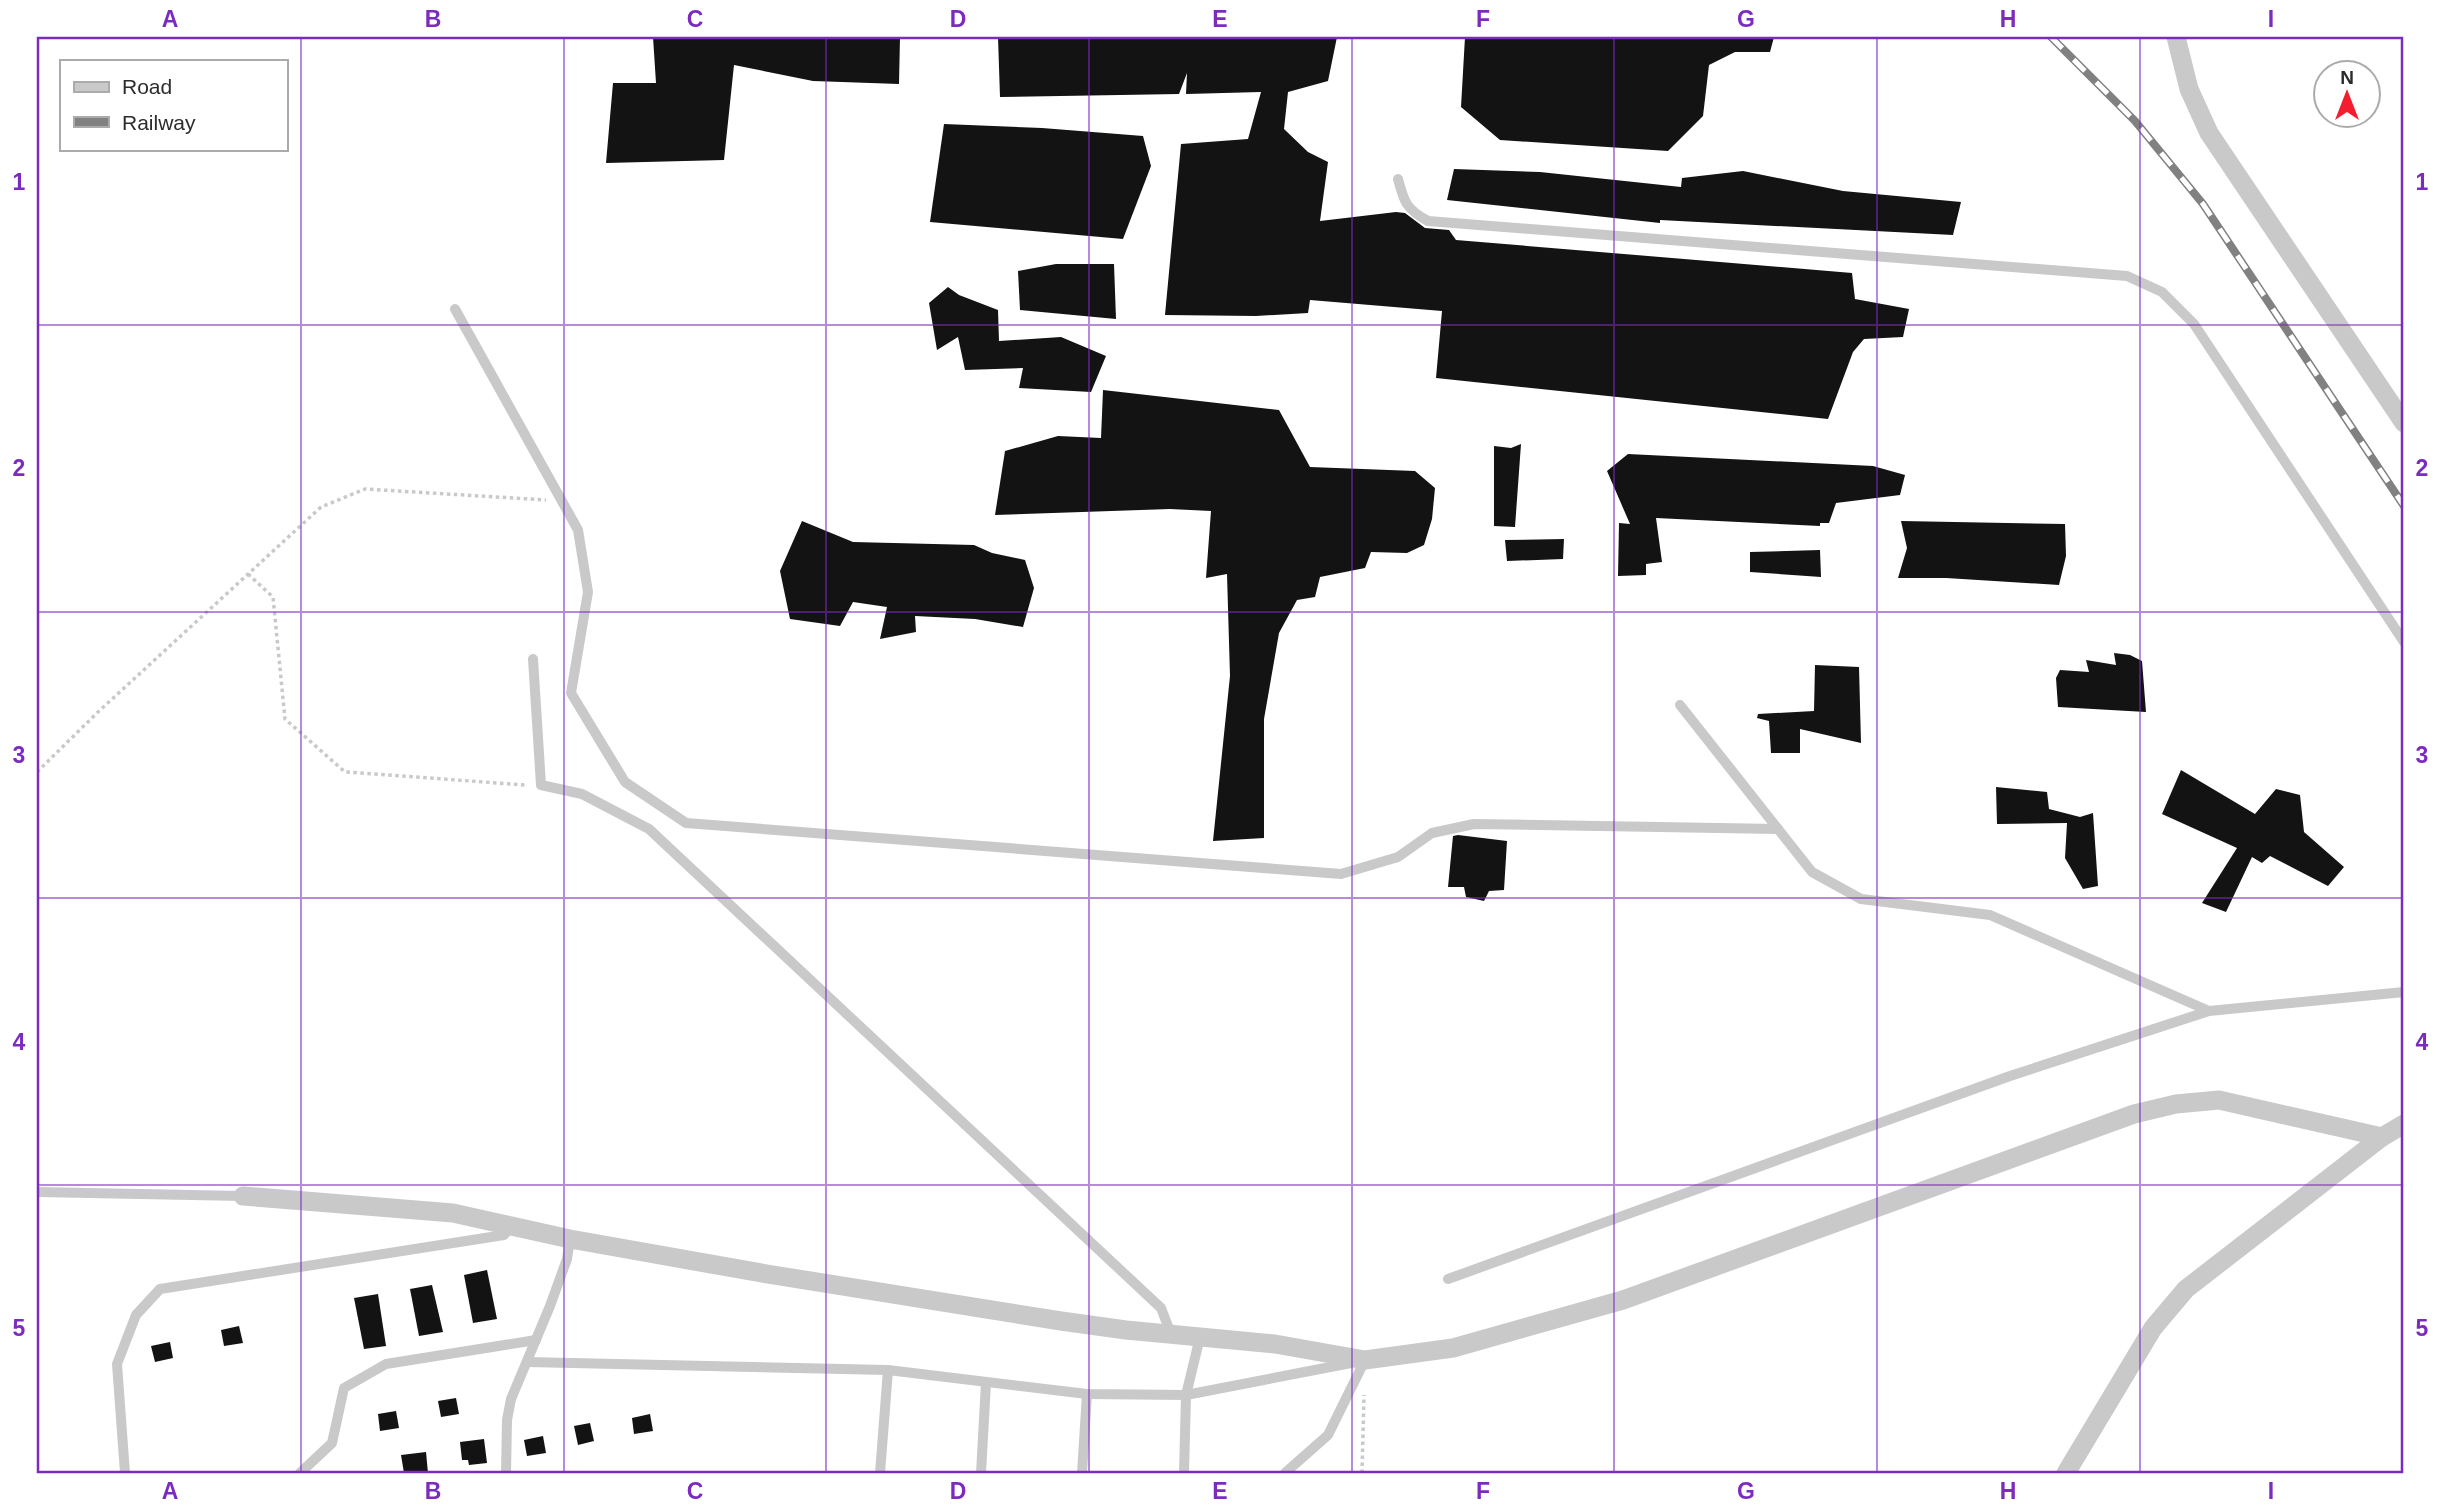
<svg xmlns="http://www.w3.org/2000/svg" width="2441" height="1510" viewBox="0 0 2441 1510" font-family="Arial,sans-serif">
	<rect width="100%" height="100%" fill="#fff"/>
	<!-- building -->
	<g fill="#131313">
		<path d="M 653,37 L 900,37 L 899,84 L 813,81 L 734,65 L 724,160 L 606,163 L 613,83 L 656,83 Z"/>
		<path d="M 998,37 L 1337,37 L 1328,81 L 1288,92 L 1284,129 L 1308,152 L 1328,162 L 1320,221 L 1396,212 L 1405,213 L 1425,228 L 1449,230 L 1456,240 L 1852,273 L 1855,299 L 1909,309 L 1903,337 L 1864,339 L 1853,352 L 1828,419 L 1436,378 L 1442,311 L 1310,300 L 1308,313 L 1256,316 L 1165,315 L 1181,144 L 1248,139 L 1261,92 L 1186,94 L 1187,73 L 1179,94 L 1000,97 Z"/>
		<path d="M 1465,37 L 1774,37 L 1770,52 L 1735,52 L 1709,65 L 1703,116 L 1668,151 L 1500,140 L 1461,107 Z"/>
		<path d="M 944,124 L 1042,128 L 1143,136 L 1151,166 L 1123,239 L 930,222 Z"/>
		<path d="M 1454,169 L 1540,172 L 1681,187 L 1682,178 L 1743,171 L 1843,191 L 1961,202 L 1953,235 L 1660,220 L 1660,223 L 1447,200 Z"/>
		<path d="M 1056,264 L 1114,264 L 1116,319 L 1020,310 L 1018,271 Z"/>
		<path d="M 948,287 L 959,295 L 998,310 L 999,341 L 1061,337 L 1106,356 L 1091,392 L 1019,388 L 1023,368 L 965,370 L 958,337 L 937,350 L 929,303 Z"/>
		<path d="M 1103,390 L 1279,410 L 1310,467 L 1415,471 L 1435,488 L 1432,519 L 1424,545 L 1407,553 L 1371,552 L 1365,568 L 1320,577 L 1315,597 L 1297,600 L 1279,633 L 1264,719 L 1264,838 L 1213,841 L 1230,676 L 1227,574 L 1206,578 L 1211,511 L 1170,509 L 995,515 L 1005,451 L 1058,436 L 1101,438 Z"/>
		<path d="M 1521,444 L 1515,527 L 1494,526 L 1494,446 L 1511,448 Z"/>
		<path d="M 1628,454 L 1873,466 L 1905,475 L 1900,495 L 1836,503 L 1829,523 L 1820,523 L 1820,526 L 1656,518 L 1662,562 L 1646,564 L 1646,575 L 1618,576 L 1619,523 L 1630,524 L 1607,471 Z"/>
		<path d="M 802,521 L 853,542 L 974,545 L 992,553 L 1025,560 L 1034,588 L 1023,627 L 975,619 L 915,616 L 916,632 L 880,639 L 887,607 L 853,602 L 840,626 L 790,619 L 780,571 Z"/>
		<path d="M 1901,521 L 2065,524 L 2066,556 L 2059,585 L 1946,578 L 1898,578 L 1907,548 Z"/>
		<path d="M 1564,539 L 1563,559 L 1507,561 L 1505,540 Z"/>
		<path d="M 1820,550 L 1821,577 L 1750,572 L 1750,552 Z"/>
		<path d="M 2114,653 L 2130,655 L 2142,661 L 2146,712 L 2058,707 L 2056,678 L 2060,670 L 2089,672 L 2086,660 L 2116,665 Z"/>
		<path d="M 1815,665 L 1859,667 L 1861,743 L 1800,729 L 1800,753 L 1771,753 L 1769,721 L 1757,718 L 1758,714 L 1814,711 Z"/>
		<path d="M 2181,770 L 2255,814 L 2276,789 L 2300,795 L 2304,832 L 2344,867 L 2328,886 L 2270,856 L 2262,863 L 2252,857 L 2226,912 L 2202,903 L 2237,848 L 2162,814 Z"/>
		<path d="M 1996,787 L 2047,792 L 2049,809 L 2080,817 L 2093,813 L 2098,886 L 2083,889 L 2065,858 L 2067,823 L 1997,824 Z"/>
		<path d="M 1458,835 L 1507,841 L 1504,890 L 1489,891 L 1484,901 L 1466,897 L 1464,887 L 1448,887 L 1453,836 Z"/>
		<path d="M 487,1270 L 497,1319 L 473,1323 L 464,1275 Z"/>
		<path d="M 432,1285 L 443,1332 L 419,1336 L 410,1289 Z"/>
		<path d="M 378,1294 L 386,1346 L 364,1349 L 354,1298 Z"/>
		<path d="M 239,1326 L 243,1343 L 224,1346 L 221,1330 Z"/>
		<path d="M 170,1342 L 173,1358 L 155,1362 L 151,1346 Z"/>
		<path d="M 456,1398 L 459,1414 L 441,1417 L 438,1401 Z"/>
		<path d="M 396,1411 L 399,1428 L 380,1431 L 378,1414 Z"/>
		<path d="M 650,1414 L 653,1431 L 634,1434 L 632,1418 Z"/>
		<path d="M 590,1423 L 594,1441 L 578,1445 L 574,1426 Z"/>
		<path d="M 543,1436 L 546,1453 L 527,1456 L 524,1440 Z"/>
		<path d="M 484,1439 L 487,1463 L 469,1465 L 468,1460 L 462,1460 L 460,1442 Z"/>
		<path d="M 426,1452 L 428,1473 L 404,1473 L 401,1455 Z"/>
	</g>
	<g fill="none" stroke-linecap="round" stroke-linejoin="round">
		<!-- path -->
		<g stroke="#c9c9c9" stroke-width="3.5" stroke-dasharray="3.5 3.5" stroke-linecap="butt">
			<path d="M 248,574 L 273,597 L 285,719 L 345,772 L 526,785"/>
			<path d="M 37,772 L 98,712 L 321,507 L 365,489 L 546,500"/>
			<path d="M 1362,1473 L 1364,1395"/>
		</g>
		<!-- service -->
		<g stroke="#c9c9c9" stroke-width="10">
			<path d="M 1398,179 C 1404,202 1406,209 1428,221 L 2127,276 L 2162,292 L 2194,324 L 2404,642"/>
			<path d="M 455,309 L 578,530 L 588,592 L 571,693 L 625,782 L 686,823 L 1341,874 L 1398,857 L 1432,833 L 1474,824 L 1778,829"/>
			<path d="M 533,659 L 541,785 L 582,794 L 649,829 L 1161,1308 L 1171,1334"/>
			<path d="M 1680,705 L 1812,872 L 1861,899 L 1990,915 L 2209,1011"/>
			<path d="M 37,1192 L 243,1196"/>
			<path d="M 1448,1279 L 2010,1076 L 2209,1011 L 2404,992"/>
			<path d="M 527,1362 L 888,1370 L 1087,1394 L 1186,1395 L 1351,1363"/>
			<path d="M 125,1473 L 117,1364 L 136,1315 L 160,1289 L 504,1235 L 512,1226"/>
			<path d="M 300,1473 L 332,1443 L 344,1388 L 386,1364 L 536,1340"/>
			<path d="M 506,1473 L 507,1420 L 511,1399 L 550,1306 L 567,1259 L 570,1239"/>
			<path d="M 880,1473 L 888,1370"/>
			<path d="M 981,1473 L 986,1383"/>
			<path d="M 1082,1473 L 1087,1394"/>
			<path d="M 1184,1473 L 1186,1395 L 1200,1337"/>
			<path d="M 1285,1473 L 1328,1435 L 1365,1360"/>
		</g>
		<!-- minor -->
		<g stroke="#c9c9c9" stroke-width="19">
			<path d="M 2176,37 L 2189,89 L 2209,133 L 2404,423"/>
			<path d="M 243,1196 L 453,1213 L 570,1239 L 767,1274 L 1061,1321 L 1126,1330 L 1275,1344 L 1365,1360 L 1453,1348 L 1623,1300 L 2134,1114 L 2176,1104 L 2219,1100 L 2382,1137 L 2404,1124"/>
			<path d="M 2066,1473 L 2153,1328 L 2186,1289 L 2382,1137"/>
		</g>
		<defs>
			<path id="rail" d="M 2051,37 L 2135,121 L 2203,204 L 2404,506"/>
		</defs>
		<!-- rail casing -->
		<use href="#rail" stroke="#818181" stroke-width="8"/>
		<!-- rail -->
		<use href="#rail" stroke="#fff" stroke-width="5" stroke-dasharray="16" stroke-linecap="butt"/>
	</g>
	<!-- grid -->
	<path fill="none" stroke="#7b2cbf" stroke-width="2" stroke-opacity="0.55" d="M 301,37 L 301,1473M 564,37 L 564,1473M 826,37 L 826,1473M 1089,37 L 1089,1473M 1352,37 L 1352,1473M 1614,37 L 1614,1473M 1877,37 L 1877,1473M 2140,37 L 2140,1473M 37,325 L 2404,325M 37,612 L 2404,612M 37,898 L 2404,898M 37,1185 L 2404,1185"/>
	<!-- border -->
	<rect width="2441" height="1510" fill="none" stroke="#ffffff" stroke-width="77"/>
	<!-- legend -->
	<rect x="60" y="60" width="228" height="91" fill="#ffffff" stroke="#ababab" stroke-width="2"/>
	<rect x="74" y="82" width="35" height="10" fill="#c9c9c9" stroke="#ababab" stroke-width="2"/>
	<text x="122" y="94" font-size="21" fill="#2c2c2c">Road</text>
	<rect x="74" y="117" width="35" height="10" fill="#818181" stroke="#ababab" stroke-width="2"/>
	<text x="122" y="130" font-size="21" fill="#2c2c2c">Railway</text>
	<!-- north arrow -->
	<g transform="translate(2347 94)"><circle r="33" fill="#ffffff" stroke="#ababab" stroke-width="2"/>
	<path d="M0-5L12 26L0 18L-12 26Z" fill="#f41d2f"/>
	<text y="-10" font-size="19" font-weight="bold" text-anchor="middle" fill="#2c2c2c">N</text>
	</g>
	<rect x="38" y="38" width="2364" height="1434" fill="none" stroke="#7b2cbf" stroke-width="2.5"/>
	<g font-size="23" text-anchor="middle" font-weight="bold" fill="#7b2cbf">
		<text x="170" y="27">A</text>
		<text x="433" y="27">B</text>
		<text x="695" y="27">C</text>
		<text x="958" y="27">D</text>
		<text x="1220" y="27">E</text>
		<text x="1483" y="27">F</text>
		<text x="1746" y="27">G</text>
		<text x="2008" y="27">H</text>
		<text x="2271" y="27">I</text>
		<text x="19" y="190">1</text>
		<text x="2422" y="190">1</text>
		<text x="19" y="476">2</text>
		<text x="2422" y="476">2</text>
		<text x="19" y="763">3</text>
		<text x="2422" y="763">3</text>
		<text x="19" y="1050">4</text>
		<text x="2422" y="1050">4</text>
		<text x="19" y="1336">5</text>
		<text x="2422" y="1336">5</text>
		<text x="170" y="1499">A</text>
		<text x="433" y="1499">B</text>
		<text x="695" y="1499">C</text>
		<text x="958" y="1499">D</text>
		<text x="1220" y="1499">E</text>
		<text x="1483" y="1499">F</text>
		<text x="1746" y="1499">G</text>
		<text x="2008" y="1499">H</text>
		<text x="2271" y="1499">I</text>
	</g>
</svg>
